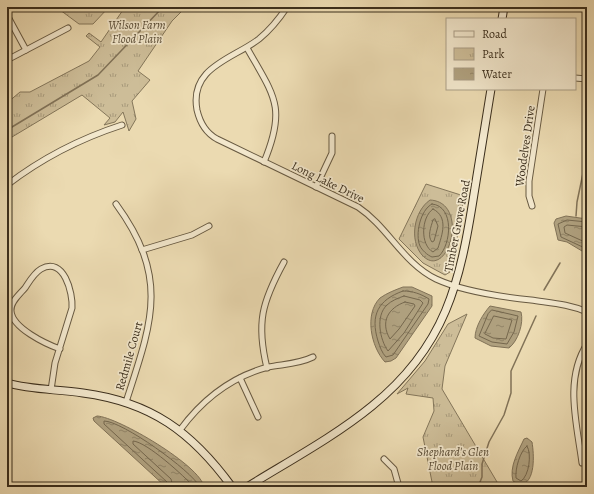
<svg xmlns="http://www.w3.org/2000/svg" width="594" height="494" viewBox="0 0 594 494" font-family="Alegreya,serif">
	<defs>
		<pattern id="park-tufts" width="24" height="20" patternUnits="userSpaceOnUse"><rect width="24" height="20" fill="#cdbd98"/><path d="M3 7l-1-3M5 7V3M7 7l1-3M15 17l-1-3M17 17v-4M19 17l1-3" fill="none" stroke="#a89a7b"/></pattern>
		<pattern id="water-ripples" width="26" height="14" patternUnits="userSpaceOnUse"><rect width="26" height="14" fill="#afa07e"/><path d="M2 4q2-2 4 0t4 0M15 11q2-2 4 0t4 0" fill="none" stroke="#908366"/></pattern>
	</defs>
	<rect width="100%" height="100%" fill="#ebdab1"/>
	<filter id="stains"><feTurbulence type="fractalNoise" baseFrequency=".005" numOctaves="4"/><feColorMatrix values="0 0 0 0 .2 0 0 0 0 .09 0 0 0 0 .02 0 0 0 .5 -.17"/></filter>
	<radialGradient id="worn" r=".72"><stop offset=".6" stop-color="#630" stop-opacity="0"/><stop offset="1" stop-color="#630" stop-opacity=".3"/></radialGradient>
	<!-- park -->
	<g fill="url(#park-tufts)" stroke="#84765a">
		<path d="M 56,7 L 109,7 L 93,24 L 79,24 Z"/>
		<path d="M 125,7 L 186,7 L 172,21 L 138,71 L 150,80 L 132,101 L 136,119 L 129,131 L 123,112 L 115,122 L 104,125 L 110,118 L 82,95 L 7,140 L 7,103 L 20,92 L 30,92 L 89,61 L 100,47 L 86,36 L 89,33 L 101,42 Z"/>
		<path d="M 426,184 L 464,196 L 453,263 L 450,272 L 445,275 L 423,263 L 399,239 Z"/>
		<path d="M 467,314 L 445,366 L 442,389 L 500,487 L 433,487 L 423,437 L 434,411 L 433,398 L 406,394 L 408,388 L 397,394 L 425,361 L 448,324 Z"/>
	</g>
	<!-- water -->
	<g fill="url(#water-ripples)" stroke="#817257">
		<path d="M 430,200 C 471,202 448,283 422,255 C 409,240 414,211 430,200 Z"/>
		<path d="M 566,216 L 587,219 L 587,254 L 567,242 L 558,240 L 554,223 L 556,219 Z"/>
		<path d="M 403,287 L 412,287 L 432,296 L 432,306 L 396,358 L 391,361 L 385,362 C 371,347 364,314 380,298 C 387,293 395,290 403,287 Z"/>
		<path d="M 490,306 L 521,312 C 524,323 518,341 509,348 L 491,346 L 475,338 C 475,327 483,314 490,306 Z"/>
		<path d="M 97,416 C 118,417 201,466 204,487 L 166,487 L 94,421 L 93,418 Z"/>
		<path d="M 527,438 L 532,442 C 534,454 536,483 520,485 L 513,481 C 509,467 518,452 524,439 Z"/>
	</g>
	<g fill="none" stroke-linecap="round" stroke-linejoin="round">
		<!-- shore -->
		<g stroke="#75674d" stroke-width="1">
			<path d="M 432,204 C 455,206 451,245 439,256 L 432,257 C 427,255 422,250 420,246 C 415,235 420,210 432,204 Z"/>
			<path d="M 433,209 C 449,217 442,235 438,248 L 433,252 C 420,245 421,217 433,209 Z"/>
			<path d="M 435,219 L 438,226 L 434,241 L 432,242 C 427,236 431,227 433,220 Z"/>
			<path d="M 587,222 L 567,220 L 558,224 L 561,237 L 587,249"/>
			<path d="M 587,227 L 567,225 L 564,227 L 565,233 L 587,243"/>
			<path d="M 403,291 C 413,291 421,294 429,299 L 428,304 L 393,355 L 386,357 C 382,353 380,347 378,341 C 370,315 378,300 403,291 Z"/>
			<path d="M 404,296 L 420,300 L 423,303 L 404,333 L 388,351 C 380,340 375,316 387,305 C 391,301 398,298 404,296 Z"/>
			<path d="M 405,302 L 414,304 L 415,306 L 399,329 L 390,339 C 380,322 388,308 405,302 Z"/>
			<path d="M 492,310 L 518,316 L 514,332 L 507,344 L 492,342 L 479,336 L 488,314 Z"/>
			<path d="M 494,316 L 512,320 L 506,339 L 493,338 L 485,334 Z"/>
			<path d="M 527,446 C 532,454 529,476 521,481 L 516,478 C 515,469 520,451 527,446 Z"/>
			<path d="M 168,487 L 167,482 L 104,424 L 104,421 C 122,421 191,470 200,487"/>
			<path d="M 173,487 L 171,479 L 133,444 L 133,441 C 147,442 184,476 194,487"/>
		</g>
		<!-- stream -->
		<g stroke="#817257" stroke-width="1.5">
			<path d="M 7,130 L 98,75 L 163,7"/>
			<path d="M 576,216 L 577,202 L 587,154"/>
			<path d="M 544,290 L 560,263"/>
			<path d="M 478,487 L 482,477 L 482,464 L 489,442 L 504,415 L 511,393 L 511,371 L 536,316"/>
		</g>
		<defs>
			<g id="street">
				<path d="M 287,7 C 279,19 270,30 259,39 C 233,59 189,67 197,110 C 200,123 206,133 217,139 L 358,207 C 388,227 403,263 436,279 C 462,291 502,297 531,300 C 550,303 569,304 587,312"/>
				<path d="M 7,15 L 26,50"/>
				<path d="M 247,48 C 274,96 287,107 264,162"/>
				<path d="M 7,60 L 68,28"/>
				<path d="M 575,78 L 587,79"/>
				<path d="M 7,185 C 42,158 79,139 122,125"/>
				<path d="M 316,187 L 332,153 L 332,136"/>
				<path d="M 116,204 C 170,278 152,322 126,402"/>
				<path d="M 532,206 L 529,196 L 529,181 L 543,89"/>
				<path d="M 142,250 L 192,235 L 209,226"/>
				<path d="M 267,368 C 256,323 262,302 284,262"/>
				<path d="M 240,378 L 258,417"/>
				<path d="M 51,390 L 55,363 L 72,308 C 73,293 64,256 41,269 C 34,273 29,282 25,288 C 20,294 10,302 11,311 C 12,328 46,344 60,349"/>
				<path d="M 180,430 C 202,400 231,377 268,367 C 284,364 299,364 313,357"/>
				<path d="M 384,459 L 394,469 L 399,487"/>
				<path d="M 582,463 C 577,424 564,380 587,344"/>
			</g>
			<g id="secondary">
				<path d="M 502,19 L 504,7"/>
				<path d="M 7,383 C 32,390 57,389 83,393 C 151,402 192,432 232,487"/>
				<path d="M 247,487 C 289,461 334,437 372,406 C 446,346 460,283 474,194 C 480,159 485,124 491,89"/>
			</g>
		</defs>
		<!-- street casing -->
		<use href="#street" stroke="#675941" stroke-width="7"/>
		<!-- secondary casing -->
		<use href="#secondary" stroke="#3b2e1c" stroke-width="9"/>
		<!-- street -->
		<use href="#street" stroke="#f2e7cc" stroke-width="5"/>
		<!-- secondary -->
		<use href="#secondary" stroke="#f2e7cc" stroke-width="7"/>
	</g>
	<g text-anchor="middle" stroke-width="3.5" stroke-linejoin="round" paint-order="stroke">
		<!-- park labels -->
		<g font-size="12" font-style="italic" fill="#584b35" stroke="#f2e7cc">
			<text x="137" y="29">Wilson Farm<tspan x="137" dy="14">Flood Plain</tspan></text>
			<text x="453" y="456">Shephard's Glen<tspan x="453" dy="14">Flood Plain</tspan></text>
		</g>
		<!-- street labels -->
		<g font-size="12" fill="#3b2e1c" stroke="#f2e7cc">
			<text transform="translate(525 146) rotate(-82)" y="4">Woodelves Drive</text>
			<text transform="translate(328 182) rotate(26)" y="4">Long Lake Drive</text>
			<text transform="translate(457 226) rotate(-79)" y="4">Timber Grove Road</text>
			<text transform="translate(129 356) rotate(-74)" y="4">Redmile Court</text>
		</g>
	</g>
	<!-- margin -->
	<rect width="594" height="494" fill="none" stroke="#ebdab1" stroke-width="24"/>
	<rect x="8" y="8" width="578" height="478" fill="none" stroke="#3b2e1c" stroke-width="2"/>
	<rect x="12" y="12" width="570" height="470" fill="none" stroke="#3b2e1c"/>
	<!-- legend -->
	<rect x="446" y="18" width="130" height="72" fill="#f2e7cc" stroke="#a99d86"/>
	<rect x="454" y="31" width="20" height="6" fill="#f2e7cc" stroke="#a99d86"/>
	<text x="482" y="38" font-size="12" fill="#3b2e1c">Road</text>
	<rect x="454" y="48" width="20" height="12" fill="url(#park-tufts)" stroke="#a99d86"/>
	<text x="482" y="58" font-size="12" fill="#3b2e1c">Park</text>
	<rect x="454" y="68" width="20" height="12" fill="url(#water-ripples)" stroke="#a99d86"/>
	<text x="482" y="78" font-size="12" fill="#3b2e1c">Water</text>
	<rect width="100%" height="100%" filter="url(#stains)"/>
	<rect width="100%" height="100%" fill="url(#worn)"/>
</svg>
